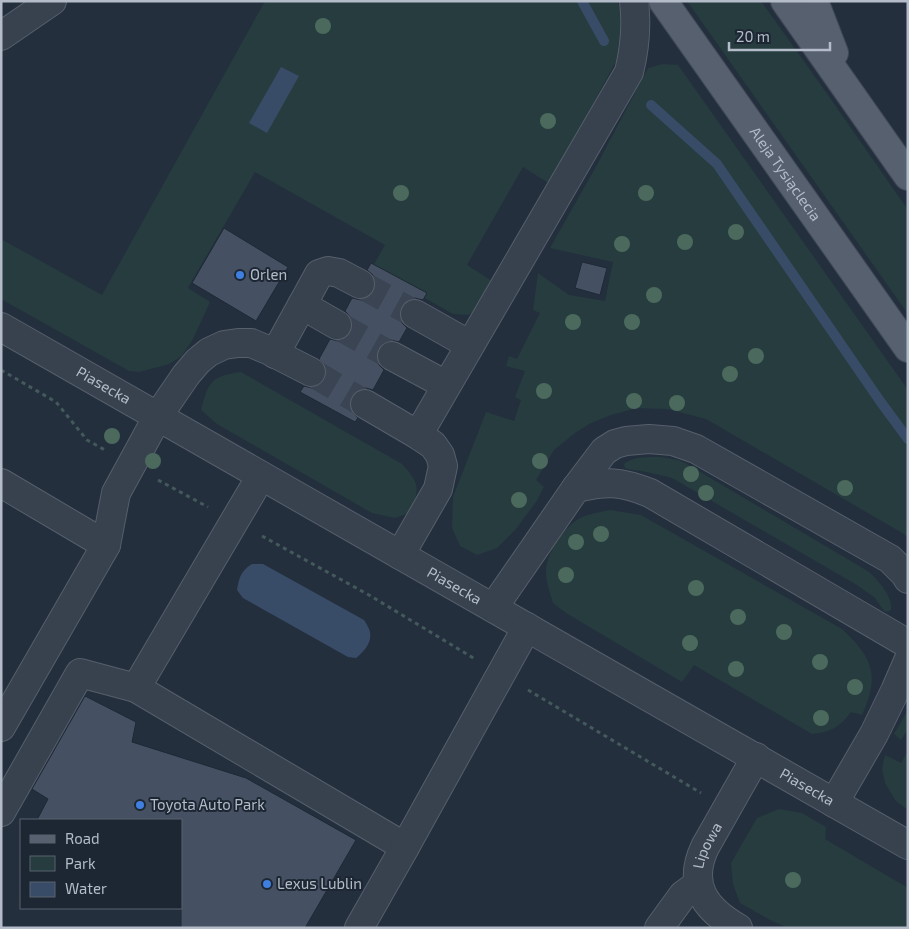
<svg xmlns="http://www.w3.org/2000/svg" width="909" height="929" viewBox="0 0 909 929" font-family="'Exo 2',sans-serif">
	<rect width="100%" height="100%" fill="#242f3e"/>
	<!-- green -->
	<g fill="#263c3f">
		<path d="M 265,1 L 617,1 L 623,16 L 621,52 L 550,184 L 523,167 L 467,265 L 495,283 L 477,309 L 468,315 L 453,314 L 372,268 L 385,245 L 255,172 L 188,288 L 210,302 L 193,339 L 182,356 L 169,364 L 139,372 L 129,371 L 1,299 L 1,239 L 102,295 Z"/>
		<path d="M 687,1 L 761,1 L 828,95 L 908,210 L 908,314 Z"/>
		<path d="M 663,64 L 678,65 L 908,390 L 908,538 L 904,534 L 706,419 L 667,409 L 637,408 L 611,415 L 591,423 L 575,433 L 554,450 L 536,480 L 544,487 L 536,502 L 516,529 L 497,548 L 477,555 L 460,546 L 452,528 L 453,497 L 486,412 L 514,421 L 521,400 L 515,397 L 525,371 L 506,366 L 509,356 L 517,359 L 540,313 L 533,310 L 538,273 L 569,295 L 605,301 L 613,262 L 550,248 L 598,163 L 648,68 Z"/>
		<path d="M 241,372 L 402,464 C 419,482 421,490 409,513 L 395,518 L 372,513 L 217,424 L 201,410 C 208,382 211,376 241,372 Z"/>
		<path d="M 660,457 L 678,460 L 685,463 L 866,570 C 876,576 894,598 891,610 L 888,612 L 884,611 L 875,598 L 857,585 L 672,478 C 662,475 651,473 641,471 C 635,470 630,470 625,468 L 624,464 C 633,456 648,457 660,457 Z"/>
		<path d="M 610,510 L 641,515 L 842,629 C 873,658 880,675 862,715 L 851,712 C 840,727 831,732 812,734 L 694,665 L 682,682 L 566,613 L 553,603 C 550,593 545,579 546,569 C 548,551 564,527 580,518 C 589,514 600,512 610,510 Z"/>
		<path d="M 908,710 L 908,729 L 901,740 L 894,734 Z"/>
		<path d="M 908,751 L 908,810 L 896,801 L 885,783 L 882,769 L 885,755 L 901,763 Z"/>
		<path d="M 779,809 L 802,813 L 826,827 L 825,839 L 908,888 L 908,928 L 788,928 L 770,920 L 740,903 L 733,884 L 731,863 L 757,818 Z"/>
	</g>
	<!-- water -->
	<g fill="#394c67">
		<path d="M 281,67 L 299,76 L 267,133 L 249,123 Z"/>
		<path d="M 252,564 L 263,564 L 364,620 C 366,623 369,628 370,632 C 372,643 364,651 356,658 L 348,657 L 243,598 L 237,590 C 239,577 241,571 252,564 Z"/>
	</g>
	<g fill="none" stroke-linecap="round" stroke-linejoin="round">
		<!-- stream -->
		<g stroke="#394c67" stroke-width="10">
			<path d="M 582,1 L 604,41"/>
			<path d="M 651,105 L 717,164 L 880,401 L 908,439"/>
		</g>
	</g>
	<!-- building -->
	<g fill="#455162" stroke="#1f2835">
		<path d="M 224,228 L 288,267 L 256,321 L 192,283 Z"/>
		<path d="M 582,262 L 607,268 L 600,295 L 575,288 Z"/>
		<path d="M 371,263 L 427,293 L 423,300 L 415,298 L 408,300 L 401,307 L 399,314 L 401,322 L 407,328 L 399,342 L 391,340 L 384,343 L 379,348 L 376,357 L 379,365 L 384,370 L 373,390 L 366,388 L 358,390 L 351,397 L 349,403 L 351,411 L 358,418 L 355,422 L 300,392 L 304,386 L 312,388 L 319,385 L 325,380 L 327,371 L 324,364 L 319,359 L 330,339 L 338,341 L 344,339 L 351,332 L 353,324 L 351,318 L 345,311 L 352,298 L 361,300 L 369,297 L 374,292 L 376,283 L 373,275 L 367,270 Z"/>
		<path d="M 85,696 L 136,722 L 132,742 L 246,778 L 356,840 L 305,928 L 181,928 L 181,820 L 37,820 L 48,799 L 32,789 Z"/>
	</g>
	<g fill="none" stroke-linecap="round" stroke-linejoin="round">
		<!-- minor-tunnel -->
		<g stroke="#3a4453" stroke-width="28" stroke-dasharray="28 14" stroke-linecap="butt">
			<path d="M 360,284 L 415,314"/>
			<path d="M 337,325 L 392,356"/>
			<path d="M 311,372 L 365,404"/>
		</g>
		<defs>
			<g id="minor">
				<path d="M 1,36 L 52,1"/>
				<path d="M 302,305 L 337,325"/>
				<path d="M 415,314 L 470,345"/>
				<path id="s1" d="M 1,327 L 908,845"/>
				<path d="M 275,354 L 319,274 L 328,271 L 339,273 L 360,284"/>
				<path d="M 392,356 L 446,385"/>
				<path d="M 365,404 L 418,435 L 433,445 L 440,455 L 443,466 L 438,489 L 400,555"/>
				<path d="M 418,435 L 629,72 C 635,48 637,26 634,1"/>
				<path d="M 1,483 L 106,545 L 1,727"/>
				<path d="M 576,488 L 604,451 L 615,444 L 626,441 L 649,439 L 673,441 L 696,449 L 890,559 L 905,574 L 908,579"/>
				<path d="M 106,545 L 116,493 L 158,416 L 186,375 L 198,361 L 209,352 L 224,345 L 238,343 L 251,343 L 268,350 L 311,372"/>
				<path d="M 493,608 L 576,488 C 607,481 620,481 650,493 L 908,644"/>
				<path d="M 136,688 L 261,476"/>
				<path d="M 834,803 L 874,734 L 895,691 L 908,661"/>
				<path d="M 1,812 L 80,673 L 136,688 L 405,847 L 359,928"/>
				<path d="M 405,847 L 527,627"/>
				<path d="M 659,928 L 683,895 L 698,884"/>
				<path id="s2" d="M 738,928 C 705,909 687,885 705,847 L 756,757"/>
			</g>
			<g id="major">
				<path id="s3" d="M 663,1 L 908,348"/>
				<path d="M 785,1 L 908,176"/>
				<path d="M 814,1 L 834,53"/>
			</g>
		</defs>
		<!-- minor casing -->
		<use href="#minor" stroke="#565f6c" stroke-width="30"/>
		<!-- major casing -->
		<use href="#major" stroke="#414a57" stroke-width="30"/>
		<!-- path -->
		<g stroke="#44595c" stroke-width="3" stroke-dasharray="4 4" stroke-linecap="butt">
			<path d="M 1,370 L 56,402 L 87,440 L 105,450"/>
			<path d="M 158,480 L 208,507"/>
			<path d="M 262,536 L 369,595 L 475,659"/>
			<path d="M 528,690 L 701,793"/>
		</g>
		<!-- minor -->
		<use href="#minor" stroke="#38414e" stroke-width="28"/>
		<!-- major -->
		<use href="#major" stroke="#56606e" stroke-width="28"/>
	</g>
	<!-- trees -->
	<g fill="#4b6a5d">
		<circle cx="323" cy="26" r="8"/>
		<circle cx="548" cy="121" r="8"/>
		<circle cx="401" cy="193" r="8"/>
		<circle cx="646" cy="193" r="8"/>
		<circle cx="736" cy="232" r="8"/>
		<circle cx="685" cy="242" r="8"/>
		<circle cx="622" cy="244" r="8"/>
		<circle cx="654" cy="295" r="8"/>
		<circle cx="573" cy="322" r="8"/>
		<circle cx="632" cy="322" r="8"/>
		<circle cx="756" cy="356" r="8"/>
		<circle cx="730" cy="374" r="8"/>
		<circle cx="544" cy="391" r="8"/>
		<circle cx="634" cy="401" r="8"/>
		<circle cx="677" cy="403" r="8"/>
		<circle cx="112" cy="436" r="8"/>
		<circle cx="153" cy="461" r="8"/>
		<circle cx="540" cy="461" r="8"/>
		<circle cx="691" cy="474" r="8"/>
		<circle cx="845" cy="488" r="8"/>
		<circle cx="706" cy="493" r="8"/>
		<circle cx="519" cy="500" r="8"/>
		<circle cx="601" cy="534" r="8"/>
		<circle cx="576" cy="542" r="8"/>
		<circle cx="566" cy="575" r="8"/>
		<circle cx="696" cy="588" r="8"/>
		<circle cx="738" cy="617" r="8"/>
		<circle cx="784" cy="632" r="8"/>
		<circle cx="690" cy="643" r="8"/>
		<circle cx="820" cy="662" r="8"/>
		<circle cx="736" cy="669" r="8"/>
		<circle cx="855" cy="687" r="8"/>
		<circle cx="821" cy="718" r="8"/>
		<circle cx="793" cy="880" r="8"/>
	</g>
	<!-- markers -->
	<g fill="#3f7fe0" stroke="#1d2633" stroke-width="2">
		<circle cx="240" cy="275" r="5"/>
		<circle cx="140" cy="805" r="5"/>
		<circle cx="267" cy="884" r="5"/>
	</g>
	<g text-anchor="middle" stroke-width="4" stroke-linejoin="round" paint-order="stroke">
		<!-- street labels -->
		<g font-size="15" fill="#b4bcc9" stroke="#1d2633">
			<text dy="5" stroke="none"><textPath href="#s3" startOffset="212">Aleja Tysiąclecia</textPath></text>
			<text dy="5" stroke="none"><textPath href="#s1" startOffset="118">Piasecka</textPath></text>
			<text dy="5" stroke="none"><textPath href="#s1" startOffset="522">Piasecka</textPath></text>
			<text dy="5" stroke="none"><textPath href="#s1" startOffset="928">Piasecka</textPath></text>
			<text dy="5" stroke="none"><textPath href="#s2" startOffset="101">Lipowa</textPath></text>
		</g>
		<!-- poi labels -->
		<g font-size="15" fill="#b4bcc9" stroke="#1d2633" text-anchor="start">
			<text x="250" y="280">Orlen</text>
			<text x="150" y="810">Toyota Auto Park</text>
			<text x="277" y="889">Lexus Lublin</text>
		</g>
	</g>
	<!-- border -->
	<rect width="909" height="929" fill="none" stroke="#b4bcc9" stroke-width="5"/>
	<!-- legend -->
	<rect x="20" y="819" width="162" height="90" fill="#1d2633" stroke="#59626f"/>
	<rect x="30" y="835" width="25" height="8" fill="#56606e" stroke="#59626f"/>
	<text x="65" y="844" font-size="15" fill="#b4bcc9">Road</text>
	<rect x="30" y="856" width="25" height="15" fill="#263c3f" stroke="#59626f"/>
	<text x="65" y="869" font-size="15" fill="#b4bcc9">Park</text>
	<rect x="30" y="882" width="25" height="15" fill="#394c67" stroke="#59626f"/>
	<text x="65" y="894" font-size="15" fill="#b4bcc9">Water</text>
	<!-- scale -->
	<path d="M729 42v8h101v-8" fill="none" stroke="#b4bcc9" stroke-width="2.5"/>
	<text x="736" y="42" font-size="15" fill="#b4bcc9" stroke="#1d2633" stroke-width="4" paint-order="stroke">20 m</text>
</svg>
